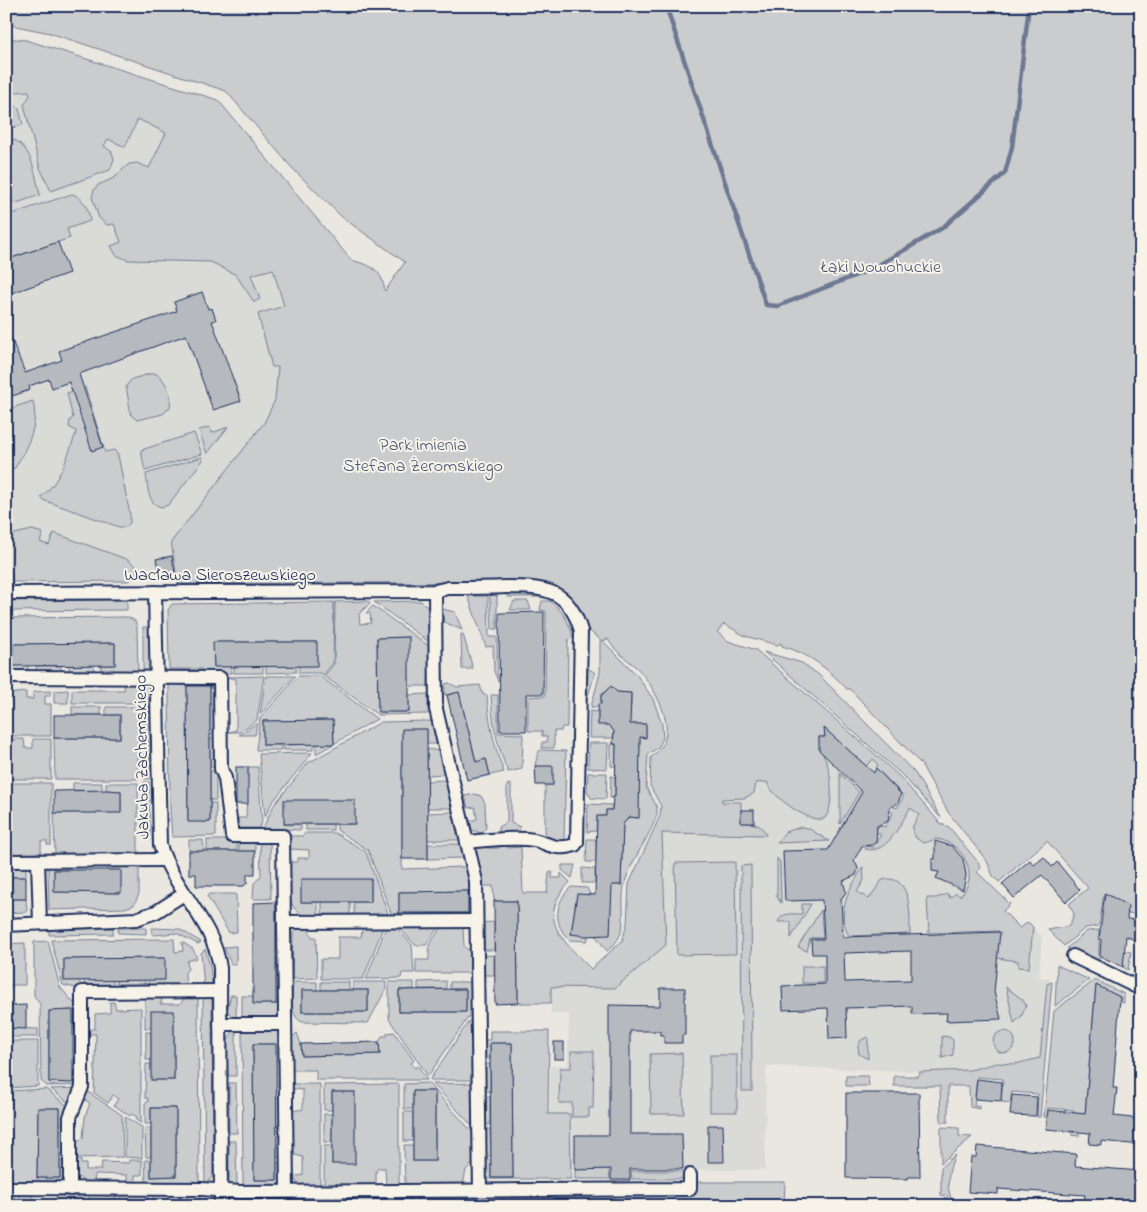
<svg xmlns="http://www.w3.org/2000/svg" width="1147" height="1212" viewBox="0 0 1147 1212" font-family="'Indie Flower',sans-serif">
	<rect width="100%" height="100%" fill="#eae7e0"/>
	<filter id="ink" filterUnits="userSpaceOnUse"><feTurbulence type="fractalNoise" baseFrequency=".02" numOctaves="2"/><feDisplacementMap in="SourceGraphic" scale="10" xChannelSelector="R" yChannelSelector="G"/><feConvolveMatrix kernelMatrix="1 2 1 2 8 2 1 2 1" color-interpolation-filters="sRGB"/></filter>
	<g filter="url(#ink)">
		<!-- built -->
		<g fill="#dadad6">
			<path d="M 6,38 L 26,40 L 218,100 L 380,297 L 174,565 L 175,572 L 160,575 L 158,567 L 139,570 L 136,573 L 9,574 L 6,564 Z"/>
			<path d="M 717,632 L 728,641 L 751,651 L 873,759 L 939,825 L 979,868 L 977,873 L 1002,929 L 1020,929 L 1028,922 L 1042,937 L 1039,977 L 1050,979 L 1042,1059 L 1025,1065 L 965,1073 L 766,1066 L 765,1170 L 630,1169 L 630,1180 L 611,1180 L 611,1169 L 550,1169 L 550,1066 L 568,1065 L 569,1014 L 551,1014 L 551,987 L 666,945 L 662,833 Z"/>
		</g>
		<!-- green -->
		<g fill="#cbcccd" stroke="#737e96">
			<path d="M 6,6 L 1141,6 L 1141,913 L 1139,915 L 1127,913 L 1127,906 L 1104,893 L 1099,926 L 1085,928 L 1064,946 L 1048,930 L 1069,926 L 1074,914 L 1069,904 L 1088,888 L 1047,841 L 999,882 L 993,876 L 987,861 L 948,812 L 921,764 L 850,689 L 847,689 C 827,668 810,654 782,646 L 781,643 L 777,645 L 745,636 L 724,624 L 717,632 L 728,641 L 756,650 L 876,755 L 901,778 L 940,823 L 949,827 L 978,862 L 981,869 L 979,868 L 977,872 L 1010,904 L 1003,911 L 1020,928 L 1028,922 L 1033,927 L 1029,968 L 1018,967 L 1018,961 L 997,958 L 999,931 L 929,933 L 927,898 L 936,898 L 948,894 L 950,898 L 956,893 L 960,896 C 981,877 963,842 937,839 C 933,839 930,842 923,843 L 915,837 L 912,828 L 919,814 L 910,808 C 900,824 888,855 865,849 L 867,846 L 873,848 L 881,835 L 875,831 L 879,825 L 885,827 L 893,813 L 888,810 L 891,805 L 897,808 L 904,796 L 876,768 L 878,765 L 873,759 L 866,766 L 825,729 L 825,737 L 819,737 C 819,754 827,757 829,771 C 832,782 833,809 825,818 C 812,826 771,796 767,782 L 756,783 L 754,793 L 745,798 L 722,799 L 722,802 L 741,802 L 741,823 C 752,823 762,823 766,835 L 662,833 L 666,945 L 615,988 L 551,987 L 551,1003 L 518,1003 L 517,901 L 494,901 L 493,886 L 481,886 L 473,853 L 478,845 L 487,845 L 487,848 L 499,848 L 499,845 L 508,845 L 508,848 L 521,847 L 523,893 L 547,893 L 549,873 L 552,872 L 552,878 L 561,878 L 561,873 L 570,882 C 534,919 564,941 591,969 L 622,941 L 627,924 L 629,884 L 660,816 L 661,806 L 650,786 L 651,757 C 682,737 659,695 641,672 C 631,661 614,652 608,639 L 603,641 L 636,674 L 653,699 L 662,724 L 663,738 L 658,748 L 648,754 L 646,787 L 657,807 L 657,815 C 649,838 632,859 625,882 C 618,908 633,931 607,951 L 595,935 L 610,934 L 610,885 L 621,885 L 623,824 L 629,817 L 638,818 L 640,737 L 646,737 L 646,724 L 631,724 L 625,717 L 631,706 L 631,693 L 616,692 L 611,686 L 601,695 L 601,704 L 598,707 L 591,707 L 600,673 L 600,641 L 602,641 L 586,628 L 579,608 L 569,596 L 551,584 L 537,582 L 178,584 L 171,542 L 264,423 L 275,400 L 278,367 L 272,367 L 258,314 L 284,306 L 273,269 L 251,275 L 260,299 L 254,302 L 236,275 L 211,262 L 128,260 L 116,255 L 111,246 L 121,242 L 114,224 L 107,225 L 99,218 L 92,197 L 94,190 L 98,185 L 114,178 L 129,164 L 137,163 L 149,168 L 166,133 L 138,119 L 125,147 L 108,139 L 104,146 L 112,152 L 114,159 L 110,170 L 51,191 L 40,168 L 24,105 L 30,95 L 29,91 L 6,93 L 6,38 L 26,40 L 218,100 L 351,260 C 372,266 381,268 385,291 L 405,262 L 343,218 L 292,168 L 226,91 L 50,33 L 6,24 Z"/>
			<path d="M 6,97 L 19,109 L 23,125 L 6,129 Z"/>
			<path d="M 6,137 C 33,143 34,172 40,195 L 14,204 L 6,182 Z"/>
			<path d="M 72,194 C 83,197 90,211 90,221 L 67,229 L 70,238 L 6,260 L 6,216 Z"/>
			<path d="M 153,373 C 165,375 172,396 170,407 L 163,414 L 137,420 L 131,415 L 126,386 L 132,379 Z"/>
			<path d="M 85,387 L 105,452 L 114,450 L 118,455 L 130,515 L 130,523 L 126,527 L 119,527 L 43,500 L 41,497 C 60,482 67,458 75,436 L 76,431 L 69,427 L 70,420 L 73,418 L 67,393 Z"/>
			<path d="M 33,401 C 39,426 27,447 15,468 L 6,471 L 6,410 Z"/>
			<path d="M 210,427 L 212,433 L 228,427 L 207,454 L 199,430 Z"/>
			<path d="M 194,433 L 202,454 L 145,471 L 141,450 Z"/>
			<path d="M 202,457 L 203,460 L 168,505 L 162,507 C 147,505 148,486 146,474 Z"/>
			<path d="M 32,530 L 43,533 L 40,542 L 49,545 L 54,533 L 126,559 L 136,566 L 137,576 L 128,581 L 12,582 L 12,574 L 9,574 L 6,564 L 6,536 Z"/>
			<path d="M 505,592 L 532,592 L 549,597 L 507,597 Z"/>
			<path d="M 490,595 L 497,595 L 497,629 L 492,629 Z"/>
			<path d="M 468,596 L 488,596 L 489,637 L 497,637 L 498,681 L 494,671 L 493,646 L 486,647 Z"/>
			<path d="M 122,600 L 127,601 L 127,610 L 6,611 L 6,601 Z"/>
			<path d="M 368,601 L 370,603 L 359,614 L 360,624 L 371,623 L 370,613 L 366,613 L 373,606 L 429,646 L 428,686 L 409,686 L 408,637 L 377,638 L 378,712 L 409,712 L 409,695 L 428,694 L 428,714 L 378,715 L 324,676 L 334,664 L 335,602 Z"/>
			<path d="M 421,601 L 428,608 L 429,642 L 374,602 Z"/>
			<path d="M 514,601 L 528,601 L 531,610 L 510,610 Z"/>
			<path d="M 542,601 L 550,601 C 563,611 569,621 573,637 L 568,640 L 567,727 L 562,727 L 561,731 L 554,731 L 554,748 L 542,748 L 542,742 L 547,742 L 547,736 L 542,736 L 542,731 L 528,731 L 528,697 L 545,696 L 546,611 L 540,610 Z"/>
			<path d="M 334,602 L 333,663 L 323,675 L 320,673 L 299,673 L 299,666 L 316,642 L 214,642 L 214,666 L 231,666 L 231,673 L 203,673 L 202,669 L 169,669 L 168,610 L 172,604 Z"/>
			<path d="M 442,609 L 455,612 L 462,630 L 444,622 Z"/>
			<path d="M 128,617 L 135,621 L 137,626 L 138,672 L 101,673 L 101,665 L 115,665 L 115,643 L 13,644 L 28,666 L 28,673 L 6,673 L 6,618 Z"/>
			<path d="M 143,627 L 150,627 L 150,666 L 147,672 L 143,673 Z"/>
			<path d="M 461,634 L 463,634 L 473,669 L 462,669 Z"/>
			<path d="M 764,652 L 802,663 L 819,675 L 915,773 L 941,818 L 903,776 Z"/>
			<rect x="69" y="665" width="25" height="7"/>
			<path d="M 36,666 L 61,666 L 61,672 L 37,673 Z"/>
			<rect x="234" y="666" width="29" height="7"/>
			<path d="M 266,666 L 296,666 L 296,672 L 266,673 Z"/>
			<path d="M 588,668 L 595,673 L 587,699 Z"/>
			<path d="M 264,676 L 257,720 L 240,732 L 229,732 L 236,730 L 236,679 L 225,677 Z"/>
			<path d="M 266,676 L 295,676 L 260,714 Z"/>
			<path d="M 298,676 L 320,676 L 377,719 L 316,754 L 316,744 L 334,744 L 333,720 L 263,721 L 263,745 L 281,745 L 281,750 L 256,750 L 260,718 Z"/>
			<path d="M 144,681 L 149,684 L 149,703 L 144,704 Z"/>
			<path d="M 125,682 L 138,682 L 138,703 L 72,703 L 72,690 L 124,690 Z"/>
			<path d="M 169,683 L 208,683 L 214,691 L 216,703 L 210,703 L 210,686 L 187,686 L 188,821 L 210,822 L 210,803 L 216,803 L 216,836 L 172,837 L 170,811 Z"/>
			<path d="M 449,683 L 457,687 L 480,685 L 483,695 L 487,695 C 489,723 494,747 504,772 L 490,775 L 486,759 L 479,761 L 482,777 L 480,777 L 459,693 L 445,695 L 445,684 Z"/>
			<path d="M 68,690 L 68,703 L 54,703 L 54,691 Z"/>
			<path d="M 50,691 L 50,696 L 45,696 L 45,704 L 51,704 L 51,736 L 7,736 L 7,694 L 26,692 L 26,699 L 33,699 L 33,692 Z"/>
			<path d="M 491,695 L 498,695 L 498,733 L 523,734 L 522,769 L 508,772 C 497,746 492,723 491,695 Z"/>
			<rect x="144" y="706" width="5" height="73"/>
			<rect x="210" y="706" width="6" height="29"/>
			<rect x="72" y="707" width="29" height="8"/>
			<path d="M 106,707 L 138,707 L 138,779 L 55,779 L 54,738 L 120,738 L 120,715 L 106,715 Z"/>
			<path d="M 590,711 L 598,712 L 598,724 L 608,725 L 614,731 L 613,738 L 589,738 Z"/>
			<path d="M 430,721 L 433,724 L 437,742 L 435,744 L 427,744 L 427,729 L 402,730 L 402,869 L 465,867 L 467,869 L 471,891 L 399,892 L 399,919 L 393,919 L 368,850 L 337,830 L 337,824 L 355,824 L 284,824 L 301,824 L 301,830 L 263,828 L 274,805 L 308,763 L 381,722 Z"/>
			<path d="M 257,723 L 255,735 L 239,735 Z"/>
			<path d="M 216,738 L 216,767 L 210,767 L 210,739 Z"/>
			<path d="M 7,739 L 24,739 L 25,748 L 33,748 L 33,739 L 51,739 L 51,779 L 7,779 Z"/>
			<path d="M 589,743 L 608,743 L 607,769 L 588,768 Z"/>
			<path d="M 313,744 L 313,750 L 284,750 L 284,745 Z"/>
			<rect x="611" y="744" width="5" height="22"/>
			<path d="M 427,749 L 440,751 L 445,774 L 427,775 Z"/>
			<path d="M 541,750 L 566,751 L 564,840 L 549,839 L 545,833 L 545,785 L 553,785 L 535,766 L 538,752 Z"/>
			<path d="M 312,753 L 271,804 L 265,817 L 259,754 Z"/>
			<path d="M 248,767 L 258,767 L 262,822 L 259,828 L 241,828 L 238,826 L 238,818 L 246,818 Z"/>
			<rect x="210" y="771" width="6" height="29"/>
			<path d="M 588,773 L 607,773 L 606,799 L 591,798 L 587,791 Z"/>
			<path d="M 840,773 L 859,792 L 840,824 Z"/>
			<path d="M 611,776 L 615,777 L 615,797 L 610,798 Z"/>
			<path d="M 443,780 L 447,782 L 453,806 L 450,808 L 427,808 L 427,781 Z"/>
			<path d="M 144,782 L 149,782 L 150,837 L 144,837 Z"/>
			<path d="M 6,783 L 51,783 L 51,845 L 47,845 L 47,841 L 41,841 L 41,853 L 6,854 Z"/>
			<path d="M 73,783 L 102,783 L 102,791 L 73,790 Z"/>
			<path d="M 106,783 L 138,783 L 138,854 L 55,855 L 54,813 L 121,812 L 121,791 L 106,790 Z"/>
			<path d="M 511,784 L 511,823 L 520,827 L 518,834 L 500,834 L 498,827 L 507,822 L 507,785 Z"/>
			<path d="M 475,794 L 481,796 L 485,803 L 486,828 L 481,833 L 472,830 L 470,821 L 477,819 L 475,807 L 468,808 L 465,796 Z"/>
			<path d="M 588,804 L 612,805 L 612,810 L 606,810 L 606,816 L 597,816 L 596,831 L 587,832 Z"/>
			<path d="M 452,812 L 460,837 L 458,840 L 427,840 L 427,813 Z"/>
			<rect x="306" y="824" width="27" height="6"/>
			<path d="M 801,827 L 808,828 L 829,841 L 777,843 L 785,832 Z"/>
			<path d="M 306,833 L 335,833 L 366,852 L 388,914 L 378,913 L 378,917 L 354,917 L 354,902 L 371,902 L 371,879 L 301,902 L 318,902 L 318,917 C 282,917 291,890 290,862 L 298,862 L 298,858 L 309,858 L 309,850 L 290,849 L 290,836 L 302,836 Z"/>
			<path d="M 587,839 L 596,839 L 596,862 L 586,862 Z"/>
			<path d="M 189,840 L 203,840 L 204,851 L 189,851 Z"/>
			<rect x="207" y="840" width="30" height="11"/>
			<rect x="239" y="840" width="16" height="11"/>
			<path d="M 260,840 L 270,840 L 271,899 L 253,899 L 254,883 L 261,876 Z"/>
			<path d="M 428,844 L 459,844 L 465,856 L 463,858 L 428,859 Z"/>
			<path d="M 777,858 L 780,862 L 781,903 L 777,897 Z"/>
			<path d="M 735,862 L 736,954 L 677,955 L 675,863 Z"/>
			<path d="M 107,864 L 139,864 L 139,894 L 134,905 L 125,908 L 49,910 L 48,865 L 70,865 L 70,870 L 54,870 L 55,892 L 121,893 L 107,870 Z"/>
			<rect x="11" y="865" width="15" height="12"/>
			<path d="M 562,865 L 575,865 L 572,878 L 562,870 Z"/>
			<path d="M 751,865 L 752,1091 L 742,1091 L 741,866 Z"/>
			<path d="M 863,867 L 864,880 L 857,892 L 869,899 L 882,880 C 912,872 910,916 910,934 L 849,936 C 835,911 850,889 863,867 Z"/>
			<path d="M 582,868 L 595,869 L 595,883 L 582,883 Z"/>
			<path d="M 571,887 L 587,888 L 591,896 L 577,894 L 571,934 L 589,934 L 587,941 L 570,940 C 552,925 555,902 571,887 Z"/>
			<path d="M 209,894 L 236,894 L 237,932 L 229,933 L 207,896 Z"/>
			<path d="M 6,899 L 26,899 L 27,912 L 6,913 Z"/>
			<rect x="322" y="902" width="28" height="15"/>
			<path d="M 802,904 L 811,904 L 791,938 L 791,922 L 778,922 C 782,912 792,914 802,914 Z"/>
			<path d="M 821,910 L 823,938 L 810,938 L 807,951 L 798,947 Z"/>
			<path d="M 494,922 L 494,950 L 480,950 L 480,923 Z"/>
			<path d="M 363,925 L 384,925 L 363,979 L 321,979 L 321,959 L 338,959 L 338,937 L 361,937 Z"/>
			<path d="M 387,925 L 394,925 L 412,945 L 414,973 L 402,973 L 401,978 L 366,979 Z"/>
			<path d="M 307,926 L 312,937 L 316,937 L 317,978 L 292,979 L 293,933 L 297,927 Z"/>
			<path d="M 398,926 L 439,926 L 426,945 L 415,945 Z"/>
			<path d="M 442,926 L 463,928 L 464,946 L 473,954 L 474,973 L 416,973 L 416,960 L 429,960 L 429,945 Z"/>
			<path d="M 113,928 L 113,934 L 49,935 L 49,930 Z"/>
			<path d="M 118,928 L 146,928 L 146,934 L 118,933 Z"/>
			<path d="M 152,928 L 179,929 L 201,942 L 198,944 L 176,933 L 154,935 L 152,934 Z"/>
			<path d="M 1099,930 L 1099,965 L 1067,948 L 1087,931 Z"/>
			<path d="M 174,939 L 175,952 L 183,951 L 182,942 L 193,949 L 197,958 L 187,961 L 188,969 L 185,972 L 186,989 L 149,989 L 148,980 L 165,958 L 64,959 L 64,980 L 80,980 L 80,989 L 63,985 L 51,940 Z"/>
			<path d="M 48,941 L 60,987 L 78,1008 L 79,1028 L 73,1028 L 72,1010 L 49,1011 L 49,1082 L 72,1082 L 73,1064 L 79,1064 L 79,1085 L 47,1086 L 41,1081 L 40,1004 L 34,996 L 34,942 Z"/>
			<path d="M 25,943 L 25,985 L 11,985 L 10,989 L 6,989 L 6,944 Z"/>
			<path d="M 236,946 L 236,964 L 231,964 L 224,947 Z"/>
			<path d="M 1137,946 L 1141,947 L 1141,966 L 1135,966 Z"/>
			<path d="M 205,949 L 210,966 L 212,983 L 204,987 L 201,953 Z"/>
			<path d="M 1124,951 L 1131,952 L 1128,970 L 1123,967 Z"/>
			<path d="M 494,955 L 494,975 L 481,975 L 481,956 Z"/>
			<path d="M 1057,965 L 1089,980 L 1055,1006 Z"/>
			<rect x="802" y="966" width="21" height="17"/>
			<rect x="84" y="980" width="29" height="9"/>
			<path d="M 116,980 L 145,980 L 145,988 L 117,989 Z"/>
			<path d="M 1095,980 L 1124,994 L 1124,1003 L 1120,1002 L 1120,997 L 1096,986 L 1084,1127 L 1079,1127 L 1079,1136 L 1072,1135 L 1074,1110 L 1048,1108 L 1047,1117 L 1044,1117 L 1054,1011 Z"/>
			<path d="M 446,981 L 446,989 L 418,989 L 418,982 Z"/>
			<path d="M 293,982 L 317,982 L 317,990 L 302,991 L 302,1012 L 368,1012 L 368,990 L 353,990 L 353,982 L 386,982 L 386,989 L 368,1023 L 302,1022 C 288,1015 293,995 293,982 Z"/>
			<rect x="321" y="982" width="28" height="8"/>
			<path d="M 389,982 L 414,982 L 414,989 L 399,990 L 399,1012 L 466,1012 L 466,989 L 450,989 L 450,982 L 473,982 L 474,1009 L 428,1076 L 389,1019 Z"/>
			<path d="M 1052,982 L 1040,1117 L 1037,1117 L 1038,1094 L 1012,1092 L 1010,1103 L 1001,1102 L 1003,1079 L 977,1077 L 974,1106 L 979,1106 L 979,1109 L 970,1107 L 969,1086 L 948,1086 L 948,1122 L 941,1122 L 940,1086 L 894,1086 L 894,1076 L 919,1076 L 919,1072 L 970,1070 L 997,1063 L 1015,1064 L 1040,1058 L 1047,984 Z"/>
			<path d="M 1006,987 L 1023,1000 L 1026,1006 L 1021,1017 L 1014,1023 Z"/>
			<path d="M 231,995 L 236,995 L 236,1020 L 227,1011 Z"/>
			<path d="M 203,996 L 210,997 L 212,1000 L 213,1177 L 205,1183 Z"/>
			<path d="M 242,996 L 253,996 L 254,1004 L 280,1004 L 279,1015 L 276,1018 L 242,1018 Z"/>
			<path d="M 198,997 L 199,1182 L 146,1183 L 145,1160 L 151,1160 L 151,1177 L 176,1176 L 176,1108 L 151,1108 L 151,1124 L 145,1124 L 145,1103 L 148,1102 L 148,1098 L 145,1098 L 146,1064 L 151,1064 L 152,1080 L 174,1080 L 174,1011 L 151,1028 L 145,1028 L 145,998 L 163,998 L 160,1004 L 180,1004 L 185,998 Z"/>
			<path d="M 110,1002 L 114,1002 L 116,1009 L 141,1008 L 141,1123 L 136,1120 L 137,1117 L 132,1114 L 130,1116 L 114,1105 L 118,1099 L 113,1095 L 108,1103 L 94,1093 L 96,1034 L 86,1034 L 86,1029 L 95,1029 L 95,1014 L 110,1013 Z"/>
			<path d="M 474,1014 L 474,1080 L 431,1080 L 430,1079 Z"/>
			<path d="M 10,1028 L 38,1029 L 38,1037 L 10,1037 Z"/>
			<path d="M 242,1029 L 276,1029 L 281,1033 L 283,1061 L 276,1061 L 275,1044 L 253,1044 L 254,1180 L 277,1180 L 277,1162 L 283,1162 L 281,1182 L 274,1187 L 243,1188 Z"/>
			<path d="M 236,1030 L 236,1076 L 228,1076 C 228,1063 222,1037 236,1030 Z"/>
			<path d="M 490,1031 L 549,1031 L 548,1114 L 570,1114 L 571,1179 L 484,1179 L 483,1160 L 491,1160 L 491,1178 L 513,1178 L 512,1043 L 490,1043 L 490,1059 L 482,1059 L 482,1040 L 490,1040 Z"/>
			<circle cx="1004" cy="1042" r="11"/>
			<rect x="146" y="1032" width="5" height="28"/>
			<path d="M 394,1032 L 414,1061 L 411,1063 L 415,1068 L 418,1066 L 427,1080 L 316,1080 L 316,1070 L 291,1070 L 291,1038 L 297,1033 L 301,1044 L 302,1056 L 380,1054 L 379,1042 L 382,1036 L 387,1036 L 387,1033 Z"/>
			<path d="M 942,1036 L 949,1037 L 953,1040 L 953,1055 L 942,1058 Z"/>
			<path d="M 868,1037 L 868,1059 L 859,1054 L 858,1046 L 861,1040 Z"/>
			<path d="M 6,1041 L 38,1041 L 38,1086 L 6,1088 Z"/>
			<path d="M 571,1051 L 594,1051 L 593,1108 L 589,1108 L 589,1117 L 572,1117 L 572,1103 L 559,1103 L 560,1068 L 571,1068 Z"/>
			<path d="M 682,1053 L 684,1114 L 651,1114 L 650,1054 Z"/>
			<rect x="710" y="1055" width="27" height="57"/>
			<rect x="482" y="1064" width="8" height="27"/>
			<path d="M 846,1076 L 868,1076 L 869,1086 L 846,1086 Z"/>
			<path d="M 229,1083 L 236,1083 L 237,1133 L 229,1133 Z"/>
			<path d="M 428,1083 L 475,1135 L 475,1161 L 466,1170 L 463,1185 L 405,1185 L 404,1145 L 413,1145 L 413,1161 L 435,1161 L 435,1091 L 413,1091 L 413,1109 L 404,1109 L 404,1084 Z"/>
			<path d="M 475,1083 L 475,1129 L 433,1084 Z"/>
			<path d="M 291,1084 L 320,1084 L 320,1185 L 300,1186 L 293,1177 L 303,1175 L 303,1157 L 291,1154 L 291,1111 L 303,1109 L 303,1090 L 294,1089 Z"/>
			<path d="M 399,1084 L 399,1185 L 386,1185 L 385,1168 L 378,1168 L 376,1172 L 376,1185 L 324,1185 L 324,1146 L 332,1146 L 332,1164 L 355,1092 L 332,1092 L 332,1110 L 324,1110 L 324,1085 Z"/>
			<path d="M 79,1088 L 70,1104 L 51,1089 Z"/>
			<path d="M 46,1089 L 69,1107 L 67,1125 L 60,1125 L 60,1108 L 38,1108 L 37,1178 L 60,1178 L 60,1161 L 67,1161 L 64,1181 L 61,1183 L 7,1184 L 6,1091 Z"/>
			<path d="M 85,1090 L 122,1115 L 123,1157 L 75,1158 L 76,1143 L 83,1138 L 85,1117 L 90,1103 L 82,1098 Z"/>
			<rect x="276" y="1097" width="7" height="29"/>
			<path d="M 482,1097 L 490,1097 L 490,1125 L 483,1124 Z"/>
			<rect x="404" y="1112" width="9" height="29"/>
			<rect x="324" y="1114" width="8" height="28"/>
			<path d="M 125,1117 L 142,1127 L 142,1158 L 125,1157 Z"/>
			<path d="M 941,1127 L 959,1128 L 959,1136 L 972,1137 L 941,1163 Z"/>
			<path d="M 145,1128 L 151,1128 L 151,1157 L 146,1157 Z"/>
			<rect x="60" y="1129" width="7" height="28"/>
			<path d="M 283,1129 L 283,1158 L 277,1158 L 276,1130 Z"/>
			<path d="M 483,1129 L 490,1129 L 491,1156 L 483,1156 Z"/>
			<path d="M 229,1141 L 236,1141 L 237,1188 L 231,1185 L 229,1181 Z"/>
			<path d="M 955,1155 C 948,1170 944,1192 956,1206 L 947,1206 L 947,1196 L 941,1195 L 941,1167 Z"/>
			<path d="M 81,1160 L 81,1164 L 86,1164 L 86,1170 L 101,1170 L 102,1162 L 129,1163 L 129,1160 L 142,1160 L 142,1175 L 135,1175 L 135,1183 L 127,1183 L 127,1175 L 95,1174 L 94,1183 L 84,1182 L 75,1174 L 75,1161 Z"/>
			<path d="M 575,1169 L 609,1169 L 610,1179 L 575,1179 Z"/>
			<path d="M 631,1171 L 683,1171 L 682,1179 L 632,1179 Z"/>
			<path d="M 693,1182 L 785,1182 L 784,1206 L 625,1206 L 625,1192 Z"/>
			<path d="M 14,1190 L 33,1190 L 33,1206 L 25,1206 Z"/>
			<path d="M 6,1192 L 11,1192 L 21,1206 L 6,1206 Z"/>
			<path d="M 615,1192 L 615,1206 L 503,1206 L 503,1194 Z"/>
			<path d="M 89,1195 L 116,1196 L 116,1202 L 89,1202 Z"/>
			<path d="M 148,1195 L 148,1202 L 120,1202 L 120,1196 Z"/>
			<path d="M 153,1195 L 167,1195 L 174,1206 L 168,1206 L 167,1202 L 153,1202 Z"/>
			<path d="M 169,1195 L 182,1195 L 182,1206 L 175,1206 Z"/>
			<rect x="187" y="1195" width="13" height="11"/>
			<rect x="416" y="1195" width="28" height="7"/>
			<rect x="448" y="1195" width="28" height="7"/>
			<path d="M 56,1196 L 84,1196 L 84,1202 L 56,1203 Z"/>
			<path d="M 243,1196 L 282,1196 L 282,1203 L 243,1206 Z"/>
			<rect x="287" y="1196" width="28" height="7"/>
			<rect x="319" y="1196" width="29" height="7"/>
			<path d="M 352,1196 L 376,1196 L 379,1199 L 387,1199 L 387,1196 L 411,1196 L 411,1202 L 396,1202 L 396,1206 L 366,1206 L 366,1203 L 352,1203 Z"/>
		</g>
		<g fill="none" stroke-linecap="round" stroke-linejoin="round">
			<!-- stream -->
			<path stroke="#6d7892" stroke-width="4.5" d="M 666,6 L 766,305 L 778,306 L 872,269 L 942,228 L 1005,173 L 1012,147 L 1029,6"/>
		</g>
		<!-- building -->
		<g fill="#b6babf" stroke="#1b2f5e" fill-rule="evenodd">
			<path d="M 58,242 L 69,273 L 6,295 L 6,260 Z"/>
			<path d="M 202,292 L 208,309 L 212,308 L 216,320 L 212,321 L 241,401 L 213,410 L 186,335 L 79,374 L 103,447 L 92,451 L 69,382 L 52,388 L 49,379 L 29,386 L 30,390 L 6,398 L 6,325 L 25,373 L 62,360 L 59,351 L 177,311 L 174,302 Z"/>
			<path d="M 172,556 L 175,572 L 160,575 L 156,559 Z"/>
			<path d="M 544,612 L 543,694 L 526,694 L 526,731 L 500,731 L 499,613 Z"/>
			<path d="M 409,637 L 409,712 L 378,712 L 377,638 Z"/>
			<path d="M 213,642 L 317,642 L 317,666 L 214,667 Z"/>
			<path d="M 115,643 L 115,665 L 13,666 L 13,644 Z"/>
			<path d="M 187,686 L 210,686 L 210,822 L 188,822 Z"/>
			<path d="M 611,686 L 617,692 L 631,693 L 630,724 L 646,724 L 646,738 L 640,737 L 639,818 L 629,817 L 623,824 L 621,885 L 612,885 L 610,935 L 585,936 L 571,934 L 577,894 L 595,895 L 597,816 L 606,816 L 606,810 L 612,810 L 613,797 L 615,797 L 616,744 L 613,744 L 614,731 L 608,725 L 598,725 L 598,704 L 601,704 L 601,696 Z"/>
			<path d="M 459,692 L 476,762 L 486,759 L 490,775 L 467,780 L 447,695 Z"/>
			<rect x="54" y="715" width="66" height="23"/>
			<path d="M 333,720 L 334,744 L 263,745 L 263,721 Z"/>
			<path d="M 824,728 L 874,773 L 876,768 L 901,794 L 898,803 L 890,807 L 888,821 L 877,826 L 876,842 L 872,845 L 862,846 L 854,860 L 858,868 L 856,875 L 843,881 L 846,892 L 841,899 L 843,937 L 1000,932 L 994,992 L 1001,1019 L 946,1021 L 947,1013 L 912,1014 L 912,1006 L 846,1008 L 847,1038 L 829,1039 L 828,1008 L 783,1010 L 782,986 L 825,984 L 825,954 L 812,954 L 811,939 L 824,939 L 822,900 L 785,901 L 783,851 L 828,850 L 862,792 L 819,750 L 819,737 L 825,737 ZM 911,951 L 911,980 L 845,982 L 844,953 Z"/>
			<path d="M 402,729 L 427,729 L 428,859 L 402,859 Z"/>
			<path d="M 535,766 L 553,766 L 553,785 L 536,785 Z"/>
			<rect x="236" y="767" width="12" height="37"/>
			<path d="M 106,790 L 121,791 L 121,813 L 54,813 L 54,791 Z"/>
			<rect x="284" y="800" width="71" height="24"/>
			<rect x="741" y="810" width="13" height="13"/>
			<path d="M 935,841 L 952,846 L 963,859 L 966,875 L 963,890 L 936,878 L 939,872 L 932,871 L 932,859 L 935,859 Z"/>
			<path d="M 189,851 L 255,851 L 255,874 L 247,874 L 247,883 L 244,886 L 196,886 L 196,874 L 189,874 Z"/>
			<path d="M 1044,857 L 1052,867 L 1057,862 L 1080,890 L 1066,902 L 1042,875 L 1014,898 L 1002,884 L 1030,860 L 1034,865 Z"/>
			<path d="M 54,870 L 121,870 L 121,893 L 54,892 Z"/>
			<rect x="6" y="877" width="20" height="22"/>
			<rect x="301" y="879" width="70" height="23"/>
			<path d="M 468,891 L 468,913 L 399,913 L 399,892 Z"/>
			<path d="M 1105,893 L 1128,906 L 1127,919 L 1141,920 L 1141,943 L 1126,936 L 1123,967 L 1100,956 L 1101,939 L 1099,939 Z"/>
			<path d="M 494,901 L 517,901 L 518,1003 L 495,1004 Z"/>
			<path d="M 276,902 L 276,1004 L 253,1004 L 253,903 Z"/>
			<path d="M 165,958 L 165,980 L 64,981 L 64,959 Z"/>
			<path d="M 1096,985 L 1120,997 L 1113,1088 L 1117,1088 L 1114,1116 L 1141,1119 L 1141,1145 L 1101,1141 L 1101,1145 L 1089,1144 L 1090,1133 L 1046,1129 L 1048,1110 L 1085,1114 Z"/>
			<path d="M 660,988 L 685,988 L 685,1035 L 682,1035 L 682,1043 L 664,1043 L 664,1035 L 660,1035 L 660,1031 L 630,1031 L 630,1134 L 682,1134 L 683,1169 L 630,1169 L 630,1180 L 611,1180 L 611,1169 L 575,1170 L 575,1135 L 609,1135 L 609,1005 L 660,1006 Z"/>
			<path d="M 466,989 L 466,1012 L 399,1012 L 399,990 Z"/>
			<rect x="302" y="990" width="66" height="22"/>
			<path d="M 26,1005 L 26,1029 L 6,1028 L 6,1006 Z"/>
			<path d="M 73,1010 L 73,1083 L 49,1082 L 49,1011 Z"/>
			<rect x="151" y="1011" width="23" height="69"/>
			<path d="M 379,1042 L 380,1054 L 302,1056 L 301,1044 Z"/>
			<rect x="554" y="1042" width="10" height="17"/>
			<path d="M 490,1043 L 512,1043 L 513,1178 L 491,1178 Z"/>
			<path d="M 253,1044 L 276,1044 L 277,1180 L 254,1180 Z"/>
			<path d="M 977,1079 L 1002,1082 L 1001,1101 L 975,1099 Z"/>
			<rect x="413" y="1091" width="22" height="70"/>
			<rect x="332" y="1092" width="23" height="72"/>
			<path d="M 846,1093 L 919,1093 L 920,1177 L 908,1177 L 908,1179 L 846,1178 Z"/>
			<path d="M 1012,1095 L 1037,1097 L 1036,1116 L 1010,1115 Z"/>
			<path d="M 38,1108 L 60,1108 L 60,1178 L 37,1178 Z"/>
			<path d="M 151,1108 L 176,1108 L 176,1176 L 151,1177 Z"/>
			<path d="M 708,1125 L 723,1125 L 724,1162 L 708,1162 Z"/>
			<path d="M 977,1146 L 1076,1154 L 1075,1166 L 1141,1171 L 1141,1206 L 1084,1206 L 1085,1195 L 998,1189 L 998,1194 L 968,1192 L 971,1157 L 976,1157 Z"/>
		</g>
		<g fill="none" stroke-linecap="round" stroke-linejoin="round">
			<defs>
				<g id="street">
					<path d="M 435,591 L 436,709 L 476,881 L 480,1191"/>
					<path d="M 155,592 L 160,845 C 173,889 214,922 220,968 L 221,1206"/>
					<path d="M 6,593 L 435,591 L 448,588 C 467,588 487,588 506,587 C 545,587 569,589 581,631 L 577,842 L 575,845 C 556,851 550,844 534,840 C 519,837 483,840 467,842"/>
					<path d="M 6,677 L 220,678 L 221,769 L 225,778 L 232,836 L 283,836 L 287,1191"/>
					<path d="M 6,861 L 165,860"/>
					<path d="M 38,861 L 40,923"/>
					<path d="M 284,922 L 476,921"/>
					<path d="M 6,925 L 136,919 L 156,912 L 184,894"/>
					<path d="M 1073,956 L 1141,989"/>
					<path d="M 220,1024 L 285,1024"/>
					<path d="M 6,1188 L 202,1189 L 240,1192 L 690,1189 L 690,1175"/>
					<path d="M 70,1189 L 70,1117 L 82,1087 L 82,992 L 220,991"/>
				</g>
			</defs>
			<!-- street casing -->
			<use href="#street" stroke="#1b2f5e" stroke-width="16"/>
			<!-- street -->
			<use href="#street" stroke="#f7f3e8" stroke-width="12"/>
		</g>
	</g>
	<g text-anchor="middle" stroke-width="4" stroke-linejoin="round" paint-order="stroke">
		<!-- park labels -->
		<g font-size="18" fill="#47567a" stroke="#f7f3e8">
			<text x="881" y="272">Łąki Nowohuckie</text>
			<text x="423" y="450">Park imienia<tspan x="423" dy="21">Stefana Żeromskiego</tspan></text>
		</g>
		<!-- street labels -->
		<g font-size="18" fill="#1b2f5e" stroke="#f7f3e8">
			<text x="220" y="580">Wacława Sieroszewskiego</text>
			<text transform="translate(141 757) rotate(-91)" y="6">Jakuba Zachemskiego</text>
		</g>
	</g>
	<!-- margin -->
	<rect width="1147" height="1212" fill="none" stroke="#f7f3e8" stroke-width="25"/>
	<rect x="12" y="12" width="1122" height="1187" fill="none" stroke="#1b2f5e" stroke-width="2" filter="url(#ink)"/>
</svg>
